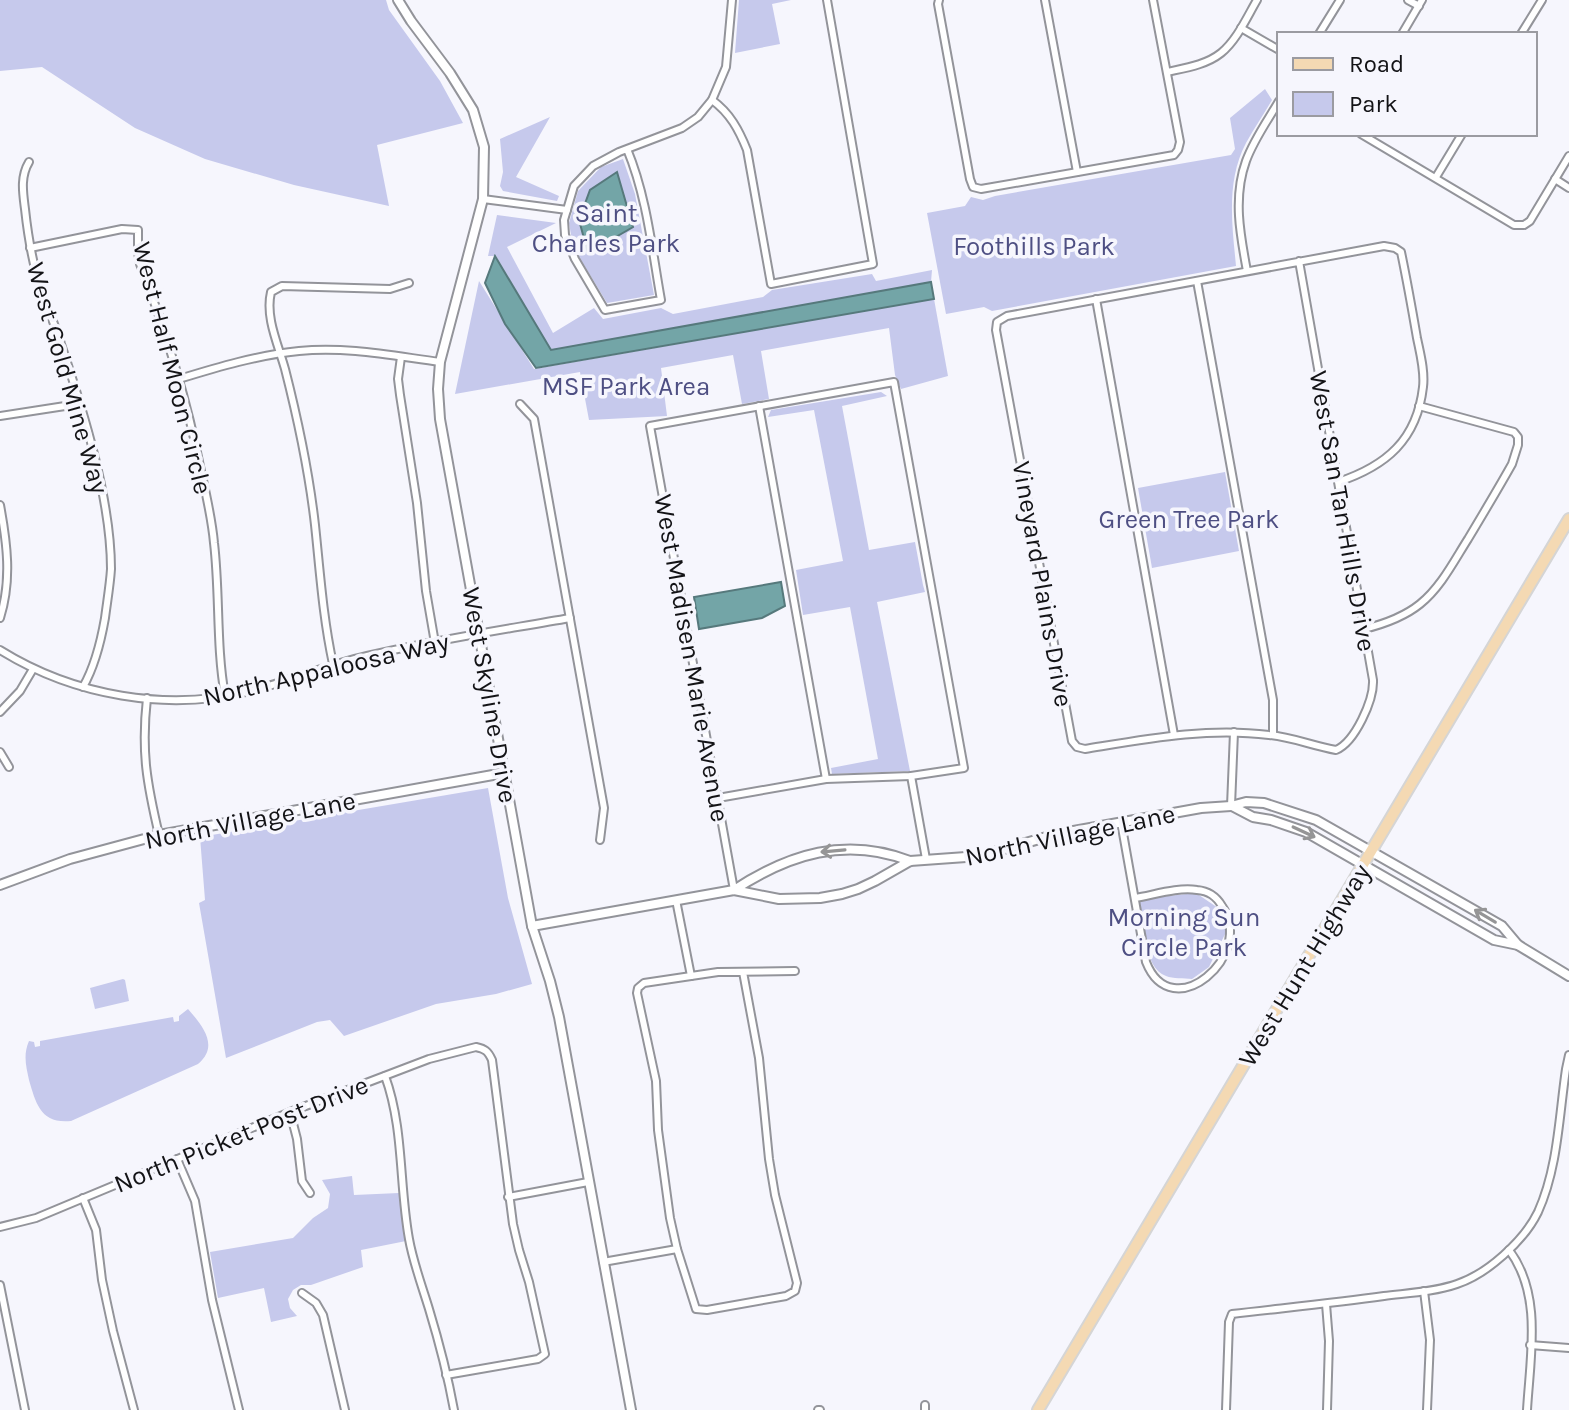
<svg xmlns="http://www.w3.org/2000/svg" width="1569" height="1410" viewBox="0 0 1569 1410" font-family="Karla,sans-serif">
	<rect width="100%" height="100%" fill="#f6f6fd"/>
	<!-- green -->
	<g fill="#c6c9ec">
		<path d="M 0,0 L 386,0 L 389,10 L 440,81 L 463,123 L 377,145 L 389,206 L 294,185 L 205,159 L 135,128 L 42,67 L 0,71 Z"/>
		<path d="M 739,0 L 791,0 L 772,4 L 780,44 L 735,53 Z"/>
		<path d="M 1265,89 L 1272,100 C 1264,114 1254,128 1246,143 C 1226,181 1232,224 1236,266 L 992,311 L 984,307 L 946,314 L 927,213 L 965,206 L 971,197 L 983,200 L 995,196 L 1231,155 L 1235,149 L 1230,118 Z"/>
		<path d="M 550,117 L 516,177 L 559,196 L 557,201 L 503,191 L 500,186 L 503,172 L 500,139 Z"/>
		<path d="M 623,159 L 635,194 L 654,295 L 607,303 L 573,247 L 569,223 L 578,191 L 601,167 Z"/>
		<path d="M 497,215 L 556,223 L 507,247 L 553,333 L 594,308 L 603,319 L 661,308 L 673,314 L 763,297 L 772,290 L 872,274 L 876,281 L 932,270 L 931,282 L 551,350 L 496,256 L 488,256 Z"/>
		<path d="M 479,281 L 534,369 L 934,299 L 948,376 L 901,389 L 895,375 L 889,328 L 761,351 L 769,399 L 742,404 L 733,355 L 661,368 L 667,416 L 589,420 L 580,372 L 455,394 Z"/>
		<path d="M 881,392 L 887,396 L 842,406 L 869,550 L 915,542 L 923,585 L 925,592 L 877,602 L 910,771 L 832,774 L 831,768 L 878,759 L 850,607 L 803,615 L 796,570 L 843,561 L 814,410 L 768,417 L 771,410 Z"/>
		<path d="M 1225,472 L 1239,551 L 1152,568 L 1138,488 Z"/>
		<path d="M 488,788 L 508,898 L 532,984 L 496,994 L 436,1004 L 344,1036 L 330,1020 L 317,1022 L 226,1058 L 199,903 L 205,900 L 200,837 Z"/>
		<path d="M 1196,893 L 1221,910 L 1227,930 L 1209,967 L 1192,979 C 1184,978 1173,979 1166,976 C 1143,968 1143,920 1139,899 Z"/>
		<path d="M 123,979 L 125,980 L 129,1001 L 95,1009 L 90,988 Z"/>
		<path d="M 188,1009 C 202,1025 220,1046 198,1064 L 71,1121 C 41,1124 36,1104 29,1080 C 26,1066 23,1055 29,1041 L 34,1042 L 35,1047 L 40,1046 L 40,1041 L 173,1017 L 174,1022 L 179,1021 L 179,1016 Z"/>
		<path d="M 352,1176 L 354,1195 L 399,1193 L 406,1241 L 361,1250 L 363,1267 L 311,1285 L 301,1285 L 293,1290 L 288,1299 L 290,1308 L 297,1316 L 271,1322 L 264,1288 L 218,1298 L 210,1252 L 293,1238 L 313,1218 L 328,1208 L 330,1194 L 322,1180 Z"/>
	</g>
	<!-- water -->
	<g fill="#73a5a7" stroke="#56797c" stroke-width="2">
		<path d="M 617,172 L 633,227 L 588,253 L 579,220 L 590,190 Z"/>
		<path d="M 495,256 L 551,350 L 931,282 L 934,299 L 536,368 L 505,324 L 485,283 Z"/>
		<path d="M 781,582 L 785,606 L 762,618 L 699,629 L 694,597 Z"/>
	</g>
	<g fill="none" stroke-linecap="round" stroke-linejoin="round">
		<defs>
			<g id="minor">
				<path d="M 939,0 L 938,4 L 970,179 L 973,187 L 981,189 L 1174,155 L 1178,150 L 1180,142 L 1153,0"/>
				<path d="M 1045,0 L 1077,172"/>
				<path d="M 1408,0 L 1419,6"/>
				<path d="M 1241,28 L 1279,50"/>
				<path d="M 1319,34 L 1340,0"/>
				<path d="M 1402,34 L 1422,0"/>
				<path d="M 1521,34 L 1542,0"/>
				<path d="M 1167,72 C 1185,68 1206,65 1221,53 C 1237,40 1247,17 1257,0"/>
				<path d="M 712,100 C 730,113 739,130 747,150 L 771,284 L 873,264 L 827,0"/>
				<path d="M 1361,134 L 1514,225 L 1524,225 L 1530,221 L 1569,156"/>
				<path d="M 627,149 C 647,197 652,250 661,300 L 605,310 L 575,259 L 565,235 L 564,220 L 574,186 L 593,166 L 619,152 L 682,128 L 698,117 L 712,100 L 726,67 L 732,0"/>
				<path d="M 29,162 C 20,177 23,193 25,209 C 28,237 33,266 42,293 C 48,310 56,327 61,344 C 83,410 111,499 111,569 C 110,585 107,602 105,618 C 101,641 95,666 83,687"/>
				<path d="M 1436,177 L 1462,134"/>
				<path d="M 1555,179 L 1569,188"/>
				<path d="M 483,199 L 567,210"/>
				<path d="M 30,248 L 122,229 L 138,230 L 138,252 L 140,264 C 166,331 187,400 201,471 C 206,494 212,519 214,543 C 220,594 216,646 225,696"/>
				<path d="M 1299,261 L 1373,680 C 1374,700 1355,742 1336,750 C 1313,746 1292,737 1269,735 C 1207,727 1146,739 1085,749 L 1077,747 L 1072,741 L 996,330 L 997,322 L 1007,316 L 1384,246 L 1395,248 L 1401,252 C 1407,281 1412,309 1417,338 C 1420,353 1425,371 1423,387 C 1417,440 1386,466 1338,482"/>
				<path d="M 1247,271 C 1240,234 1233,197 1246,161 C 1254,139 1268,120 1279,101"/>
				<path d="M 1197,281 L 1273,700 L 1273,735"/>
				<path d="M 1096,299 L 1174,735"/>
				<path d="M 401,357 L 398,379 L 400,395 L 417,503 L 426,591 L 435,643"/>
				<path d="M 179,379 C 218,367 258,355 299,351 C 346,346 394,356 440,362"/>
				<path d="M 520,404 L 534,419 L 604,808 L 600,840"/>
				<path d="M 759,406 L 826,779"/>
				<path d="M 0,416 L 65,406 L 79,402"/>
				<path d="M 0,505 C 7,543 12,580 0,618"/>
				<path d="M 1364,629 C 1384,624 1404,617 1420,604 C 1441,587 1454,561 1468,539 C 1483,514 1498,489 1512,464 L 1518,445 L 1518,437 L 1514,432 L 1419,406"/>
				<path d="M 0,650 C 74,696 167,712 251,691 C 290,681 327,665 367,656 C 434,640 502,630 570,618"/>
				<path d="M 333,664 C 323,618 320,572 315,525 C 309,472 298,420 285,369 C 278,344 265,317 271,292 L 282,286 L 390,289 L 409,283"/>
				<path d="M 147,698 C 141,752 147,784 159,835"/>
				<path d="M 0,712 L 20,691 L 33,669"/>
				<path d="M 0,752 L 9,767"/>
				<path d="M 911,776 L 926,859"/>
				<path d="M 718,798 L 826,779 L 911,776 L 964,768 L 894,382 L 650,426 L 734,890"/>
				<path d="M 1231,806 L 1234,732"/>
				<path d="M 1121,822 L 1146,962 C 1172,1028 1256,955 1222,906 C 1216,896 1209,891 1197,890 C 1177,887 1154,895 1135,898"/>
				<path d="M 676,900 L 691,976"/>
				<path d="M 743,972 L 759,1058 L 769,1159 L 775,1195 L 797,1283 L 795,1291 L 786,1296 L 707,1310 L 696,1309 L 677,1249 L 670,1218 L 658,1130 L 656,1081 L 637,993 L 638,988 L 644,983 L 718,972 L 795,971"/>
				<path d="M 385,1076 C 404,1128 399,1184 409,1239 C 413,1262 422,1286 429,1309 C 439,1342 448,1377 454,1410"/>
				<path d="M 290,1112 L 297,1139 L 302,1181 L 310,1193"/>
				<path d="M 177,1159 L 195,1201 L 212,1300 L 239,1410"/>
				<path d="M 508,1197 L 588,1182"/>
				<path d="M 83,1198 L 96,1230 L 102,1280 L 113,1331 L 134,1410"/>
				<path d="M 0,1227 L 36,1218 L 290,1112 L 429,1059 L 476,1047 C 485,1049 488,1051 492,1060 L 513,1224 L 519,1250 L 529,1282 L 545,1354 L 538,1359 L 446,1375"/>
				<path d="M 1509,1250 C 1543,1295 1530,1357 1527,1410"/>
				<path d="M 603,1262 L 677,1249"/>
				<path d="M 0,1285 L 25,1410"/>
				<path d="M 1424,1291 L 1430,1340 L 1427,1410"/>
				<path d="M 302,1293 L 316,1303 L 323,1315 L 345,1410"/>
				<path d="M 1326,1304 L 1329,1341 L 1327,1410"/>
				<path d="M 1530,1345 L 1569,1348"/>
				<path d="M 818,1410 L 820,1410"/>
				<path d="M 925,1410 L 925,1405"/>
				<path d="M 1226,1410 L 1229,1322 L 1232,1314 C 1283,1308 1334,1303 1384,1296 C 1408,1293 1434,1292 1457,1284 C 1487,1274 1524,1241 1538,1212 C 1558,1168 1559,1116 1566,1069 L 1569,1055"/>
			</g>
			<g id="tertiary">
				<path d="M 398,0 L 411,21 L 450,73 L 473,110 L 484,147 L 483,199 L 440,362 L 438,389 L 440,419 L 532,926 L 550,981 L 559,1017 L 631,1410"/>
				<path d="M 1232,806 L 1253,817 L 1271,820 L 1306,832 L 1494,940 L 1518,945 L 1569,976"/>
				<path d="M 0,885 L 70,859 L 159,835 L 504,773"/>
				<path d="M 734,890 C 789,854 846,836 910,861"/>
				<path d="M 532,926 L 734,890 L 779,899 L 820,898 L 842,894 L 858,889 L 875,881 L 910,861 L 980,856 L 1057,834 L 1201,808 L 1231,806 L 1246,802 L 1264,803 L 1316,820 L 1502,926 L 1518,945"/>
			</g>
			<path id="primary" d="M 1038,1410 L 1569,519"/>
		</defs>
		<!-- minor casing -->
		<use href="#minor" stroke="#93949a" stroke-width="10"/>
		<!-- tertiary casing -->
		<use href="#tertiary" stroke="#93949a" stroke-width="12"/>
		<!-- primary casing -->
		<use href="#primary" stroke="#d5d5d5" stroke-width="14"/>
		<!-- minor -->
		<use href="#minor" stroke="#fff" stroke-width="6"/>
		<!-- tertiary -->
		<use href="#tertiary" stroke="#fff" stroke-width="8"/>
		<!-- primary -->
		<use href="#primary" stroke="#f4d9b3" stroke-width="10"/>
	</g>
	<!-- one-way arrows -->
	<defs><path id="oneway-shaft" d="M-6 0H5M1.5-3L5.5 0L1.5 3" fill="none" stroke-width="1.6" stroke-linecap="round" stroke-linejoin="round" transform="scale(2)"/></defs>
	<g stroke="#959596">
		<use href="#oneway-shaft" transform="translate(1304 832) rotate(25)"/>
		<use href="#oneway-shaft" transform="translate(833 851) rotate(175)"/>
		<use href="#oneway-shaft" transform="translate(1485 916) rotate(-149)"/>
	</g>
	<g text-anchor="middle" stroke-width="7" stroke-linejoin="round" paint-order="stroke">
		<!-- park labels -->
		<g font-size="26" fill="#4e4f83" stroke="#f6f6fd">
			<text x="606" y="222">Saint<tspan x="606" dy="30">Charles Park</tspan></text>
			<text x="1034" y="255">Foothills Park</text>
			<text x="626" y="395">MSF Park Area</text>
			<text x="1189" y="528">Green Tree Park</text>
			<text x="1184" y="926">Morning Sun<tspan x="1184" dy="30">Circle Park</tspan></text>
		</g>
		<!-- street labels -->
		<g font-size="26" fill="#131316" stroke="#f6f6fd">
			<text transform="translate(173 368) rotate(76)" y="9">West Half Moon Circle</text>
			<text transform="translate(68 378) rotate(74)" y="9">West Gold Mine Way</text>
			<text transform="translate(1343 511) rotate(80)" y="9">West San Tan Hills Drive</text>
			<text transform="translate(1043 584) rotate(80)" y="9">Vineyard Plains Drive</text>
			<text transform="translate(692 658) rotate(80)" y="9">West Madisen Marie Avenue</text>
			<text transform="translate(326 669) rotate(-13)" y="9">North Appaloosa Way</text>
			<text transform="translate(490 695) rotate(80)" y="9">West Skyline Drive</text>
			<text transform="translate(250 820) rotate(-11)" y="9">North Village Lane</text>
			<text transform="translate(1070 835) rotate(-12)" y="9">North Village Lane</text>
			<text transform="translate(1304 965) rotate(-59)" y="9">West Hunt Highway</text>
			<text transform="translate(241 1134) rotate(-22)" y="9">North Picket Post Drive</text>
		</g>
	</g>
	<!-- legend -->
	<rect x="1277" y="32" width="260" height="104" fill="#f6f6fd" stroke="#9b9ba1" stroke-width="2"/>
	<rect x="1293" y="58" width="40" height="12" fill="#f4d9b3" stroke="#9b9ba1" stroke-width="2"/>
	<text x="1349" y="72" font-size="24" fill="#131316">Road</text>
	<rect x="1293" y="92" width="40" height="24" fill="#c6c9ec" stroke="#9b9ba1" stroke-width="2"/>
	<text x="1349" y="112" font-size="24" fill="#131316">Park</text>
</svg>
